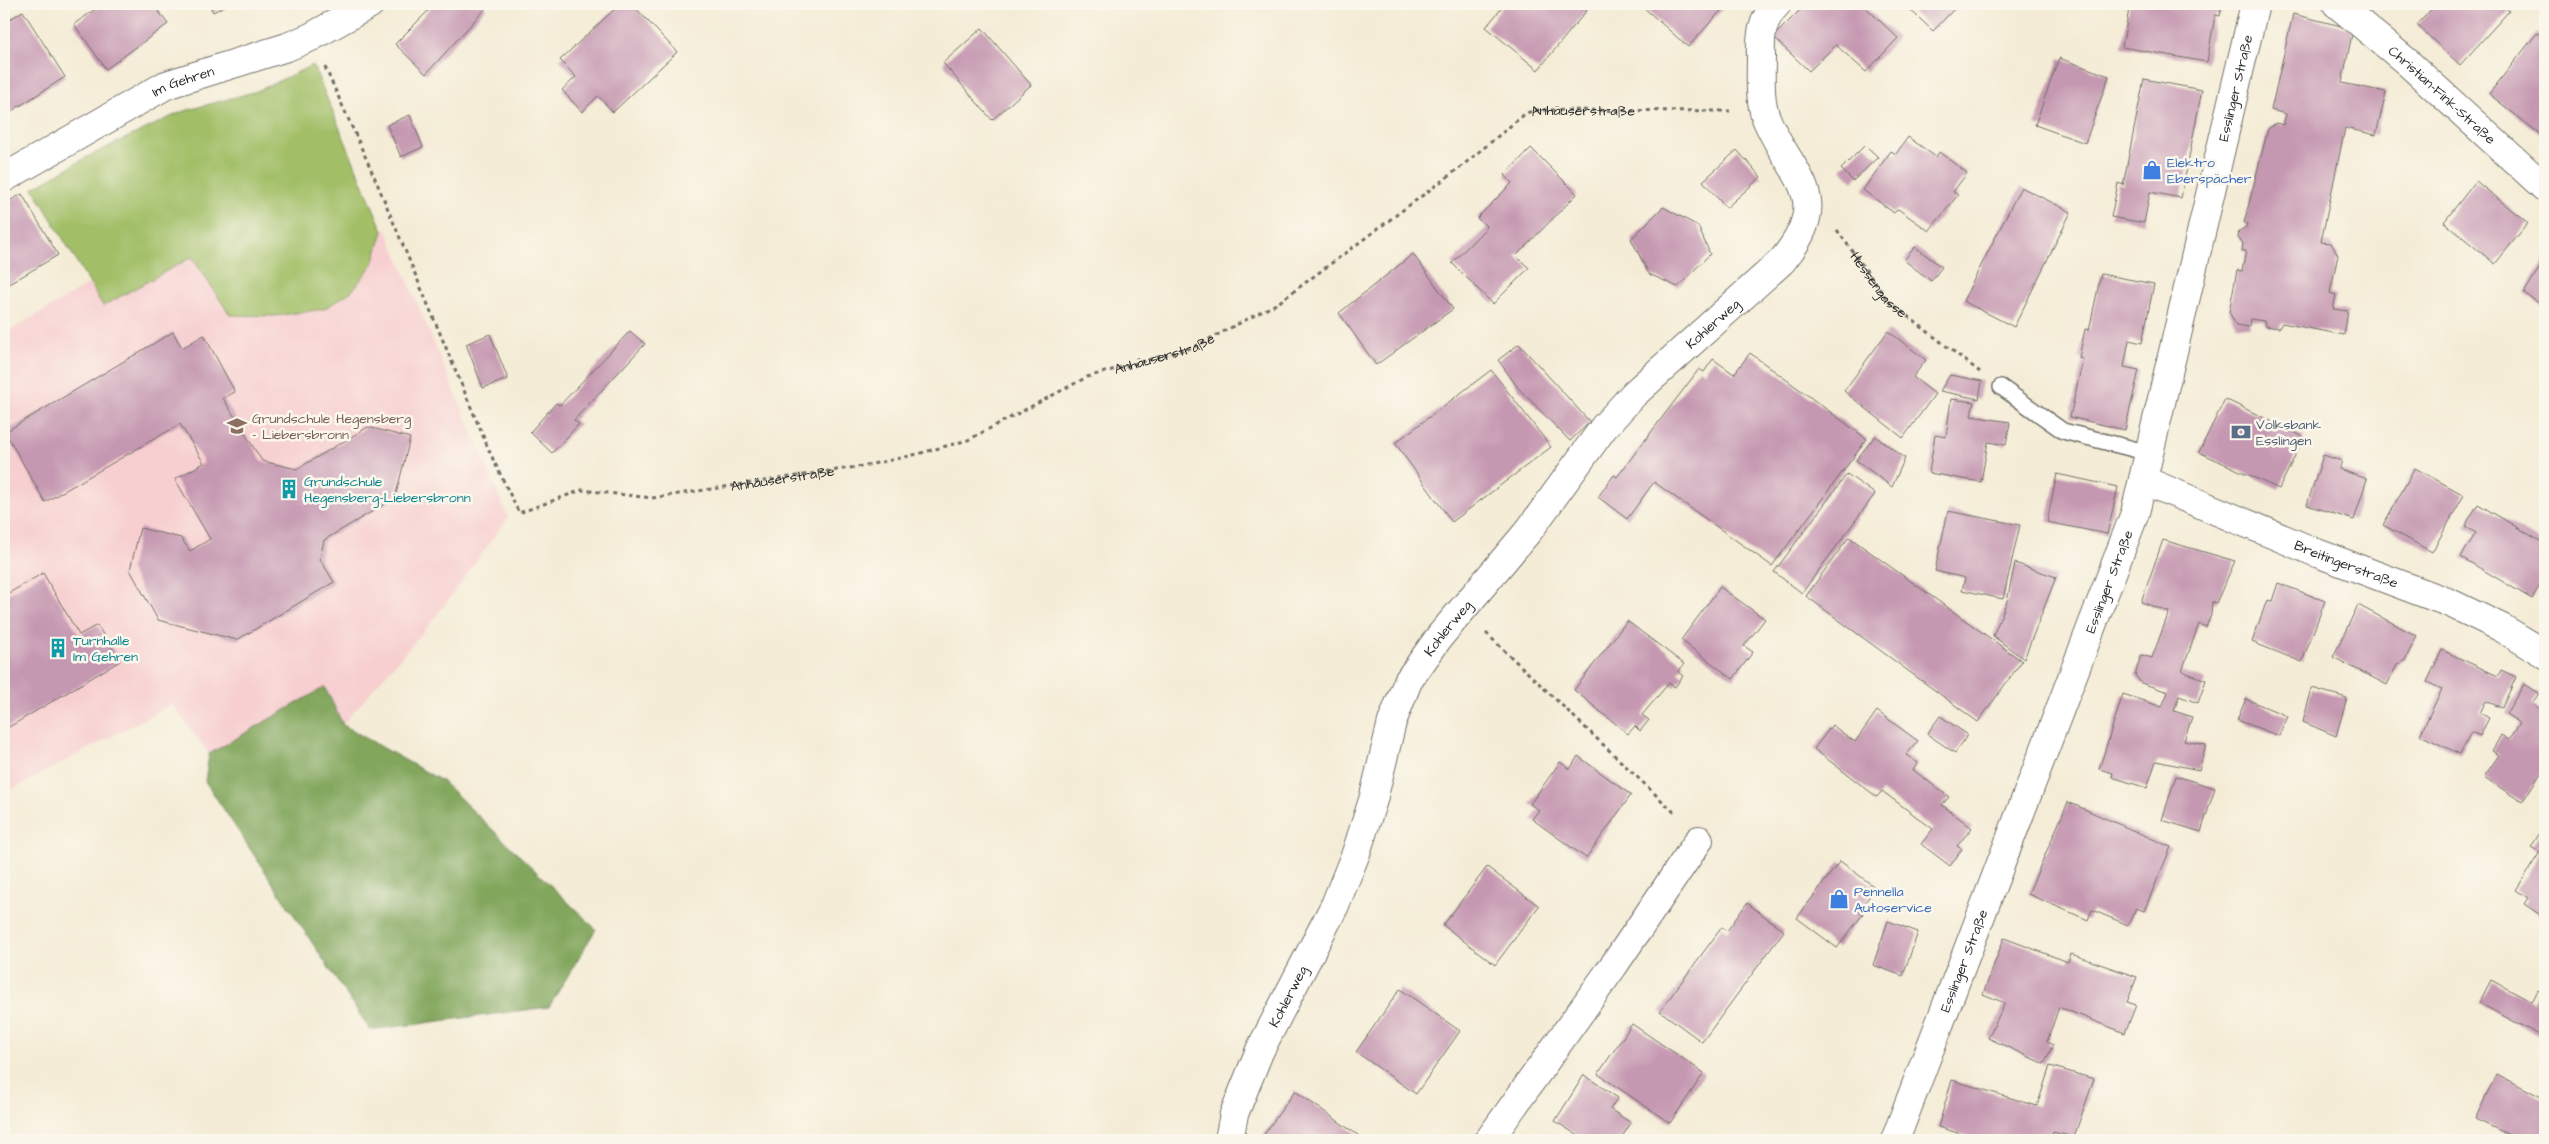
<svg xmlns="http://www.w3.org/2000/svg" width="2549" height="1144" viewBox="0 0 2549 1144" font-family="'Architects Daughter',sans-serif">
	<rect width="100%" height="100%" fill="#fbf7ec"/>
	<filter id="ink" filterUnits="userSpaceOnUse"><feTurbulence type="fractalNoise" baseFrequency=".02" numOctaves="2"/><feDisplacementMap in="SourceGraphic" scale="10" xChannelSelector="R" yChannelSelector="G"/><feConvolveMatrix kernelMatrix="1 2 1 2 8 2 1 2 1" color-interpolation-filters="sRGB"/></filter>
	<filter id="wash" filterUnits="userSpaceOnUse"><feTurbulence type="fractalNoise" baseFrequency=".0096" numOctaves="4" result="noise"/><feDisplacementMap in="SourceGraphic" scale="20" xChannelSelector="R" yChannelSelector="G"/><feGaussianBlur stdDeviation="1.12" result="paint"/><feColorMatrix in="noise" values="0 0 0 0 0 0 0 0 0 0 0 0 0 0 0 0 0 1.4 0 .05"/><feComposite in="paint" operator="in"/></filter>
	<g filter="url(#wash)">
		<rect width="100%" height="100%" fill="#f4ecd6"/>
		<!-- built -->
		<path fill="#f7cfd0" d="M 386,229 L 508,518 L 435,618 L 342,725 L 325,688 L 209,754 L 172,704 L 4,794 L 4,334 L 89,284 L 103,306 L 192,257 L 230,314 L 373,264 L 383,231 Z"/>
		<!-- green -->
		<path fill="#a2bf67" stroke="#667549" d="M 313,65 L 383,231 L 373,264 L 352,291 L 324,309 L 275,316 L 230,315 L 192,257 L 103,306 L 33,188 L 89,156 L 181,112 L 257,91 Z"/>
		<!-- forest -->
		<path fill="#81a65c" stroke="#566844" d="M 325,687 L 343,725 L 442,781 L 596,929 L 549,1007 L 370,1030 L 205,781 L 209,754 Z"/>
		<g id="blocks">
			<!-- building -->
			<g fill="#c598b1">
				<path d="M 103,4 L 153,4 L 168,24 L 106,69 L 74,24 Z"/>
				<path d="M 209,4 L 229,4 L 213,12 Z"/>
				<path d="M 435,4 L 482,4 L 486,8 L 426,74 L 395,44 Z"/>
				<path d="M 620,4 L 632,4 L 677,52 L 613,112 L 598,96 L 582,112 L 562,90 L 576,77 L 560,60 Z"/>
				<path d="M 1505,4 L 1592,4 L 1538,70 L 1486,27 Z"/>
				<path d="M 1642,4 L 1727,4 L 1688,47 L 1641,5 Z"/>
				<path d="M 1806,4 L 1862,4 L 1898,38 L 1866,72 L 1836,45 L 1809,71 L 1773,37 Z"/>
				<path d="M 1904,4 L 1959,4 L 1933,31 Z"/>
				<path d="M 2130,4 L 2222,4 L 2220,16 L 2215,15 L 2207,62 L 2122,47 Z"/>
				<path d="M 2436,4 L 2501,4 L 2509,11 L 2460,65 L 2417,25 Z"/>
				<path d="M 23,11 L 65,77 L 4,116 L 4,23 Z"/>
				<path d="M 2293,14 L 2353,29 L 2342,83 L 2386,92 L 2376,135 L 2345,128 L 2321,242 L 2331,243 L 2338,255 L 2330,293 L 2336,295 L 2333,309 L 2348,311 L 2344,335 L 2282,323 L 2279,328 L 2266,326 L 2264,321 L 2250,319 L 2249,327 L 2236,325 L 2229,312 L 2237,270 L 2242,271 L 2246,251 L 2242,251 L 2243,243 L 2238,238 L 2239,231 L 2246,227 L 2247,224 L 2244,223 L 2268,129 L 2276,123 L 2283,125 L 2286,114 L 2271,110 Z"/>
				<path d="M 982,28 L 1031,85 L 992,120 L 943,63 Z"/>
				<path d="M 2537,33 L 2545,40 L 2545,138 L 2489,94 Z"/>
				<path d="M 2059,58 L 2109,76 L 2085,143 L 2035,125 Z"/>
				<path d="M 2144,79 L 2202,90 L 2181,198 L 2150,192 L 2144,223 L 2111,217 L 2118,183 L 2123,185 Z"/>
				<path d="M 410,115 L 423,147 L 401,157 L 387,125 Z"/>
				<path d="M 1908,137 L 1936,157 L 1939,152 L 1967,173 L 1953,192 L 1958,195 L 1929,231 L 1898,209 L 1894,213 L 1863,190 L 1891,151 L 1896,154 Z"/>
				<path d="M 1865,145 L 1878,157 L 1853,181 L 1841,169 Z"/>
				<path d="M 1531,148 L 1577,194 L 1516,256 L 1529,268 L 1493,304 L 1452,263 L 1487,227 L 1477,218 L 1512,183 L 1505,175 Z"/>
				<path d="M 1737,150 L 1761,177 L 1726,208 L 1703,181 Z"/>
				<path d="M 2476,181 L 2528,223 L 2495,264 L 2444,222 Z"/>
				<path d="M 2021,187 L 2071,212 L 2014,327 L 1963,301 Z"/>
				<path d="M 22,194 L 58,255 L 4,287 L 4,204 Z"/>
				<path d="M 1663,207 L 1698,226 L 1710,254 L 1678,287 L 1649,274 L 1631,239 Z"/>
				<path d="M 1915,247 L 1942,267 L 1931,281 L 1904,260 Z"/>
				<path d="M 1413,254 L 1453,309 L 1376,365 L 1339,313 Z"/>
				<path d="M 2545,259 L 2545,307 L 2524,293 Z"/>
				<path d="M 2101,274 L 2154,284 L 2142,343 L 2129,340 L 2124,367 L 2139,370 L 2125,430 L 2070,417 L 2083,359 L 2079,358 L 2085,329 L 2089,330 Z"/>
				<path d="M 630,331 L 645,344 L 574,420 L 579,424 L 552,453 L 530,432 L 556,403 L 560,405 Z"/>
				<path d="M 1888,331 L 1926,360 L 1913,377 L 1935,394 L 1903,438 L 1844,391 Z"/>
				<path d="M 173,332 L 182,348 L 204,335 L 235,392 L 223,398 L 262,461 L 297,469 L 368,427 L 410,438 L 395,498 L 324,540 L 320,559 L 334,582 L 237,640 L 158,620 L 130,570 L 140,528 L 181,538 L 190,551 L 210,539 L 175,479 L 204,463 L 180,424 L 45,502 L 5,432 Z"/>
				<path d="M 490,334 L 508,379 L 483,388 L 466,344 Z"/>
				<path d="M 1519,344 L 1590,422 L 1570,441 L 1519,389 L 1498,360 Z"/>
				<path d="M 1750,353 L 1867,439 L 1772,566 L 1654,482 L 1627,519 L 1598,497 L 1614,475 L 1617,477 L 1699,369 L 1704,372 L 1713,359 L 1734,374 Z"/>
				<path d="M 1491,370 L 1551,447 L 1452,522 L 1395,443 Z"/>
				<path d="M 1950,375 L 1982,381 L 1979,399 L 1940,391 Z"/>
				<path d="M 1951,399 L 1974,402 L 1971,416 L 2010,422 L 2006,445 L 1988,442 L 1981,482 L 1929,473 L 1935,435 L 1946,437 Z"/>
				<path d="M 2225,399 L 2304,437 L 2279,489 L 2199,452 Z"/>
				<path d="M 1875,436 L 1905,458 L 1892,487 L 1856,460 Z"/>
				<path d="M 2323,455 L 2342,461 L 2339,469 L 2367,479 L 2354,520 L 2307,505 Z"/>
				<path d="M 2415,468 L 2464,495 L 2432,552 L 2383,525 Z"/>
				<path d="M 1847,474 L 1875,494 L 1802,593 L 1774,572 Z"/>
				<path d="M 2057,474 L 2118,487 L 2107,534 L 2047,522 Z"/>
				<path d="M 2478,504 L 2545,544 L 2545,576 L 2532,599 L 2461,557 L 2476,533 L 2465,526 Z"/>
				<path d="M 1948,511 L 2020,525 L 2003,599 L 1962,590 L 1965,578 L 1935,571 Z"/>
				<path d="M 1849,537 L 2022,661 L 1978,722 L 1806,596 Z"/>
				<path d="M 2163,540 L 2235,561 L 2216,603 L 2212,602 L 2211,615 L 2206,627 L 2199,624 L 2182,671 L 2206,680 L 2198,703 L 2179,696 L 2174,711 L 2192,717 L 2184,741 L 2206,745 L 2199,770 L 2156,761 L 2147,788 L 2112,777 L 2113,773 L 2099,769 L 2123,694 L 2162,707 L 2168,692 L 2141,683 L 2135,675 L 2141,655 L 2152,658 L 2169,612 L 2141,602 Z"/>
				<path d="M 2015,563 L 2056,577 L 2024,659 L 1993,636 L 2007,601 Z"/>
				<path d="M 43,573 L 79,635 L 97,625 L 120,661 L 4,730 L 4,596 Z"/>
				<path d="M 2278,583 L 2325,601 L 2302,662 L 2252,642 L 2267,600 L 2272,601 Z"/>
				<path d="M 1720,587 L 1765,619 L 1744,646 L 1753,652 L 1733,679 L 1681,640 Z"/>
				<path d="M 2358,605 L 2417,636 L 2405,660 L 2397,665 L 2387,685 L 2333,657 Z"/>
				<path d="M 1627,621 L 1684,664 L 1678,672 L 1683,676 L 1675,687 L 1669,683 L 1642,715 L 1649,720 L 1640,731 L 1635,726 L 1628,734 L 1574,690 Z"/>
				<path d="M 2442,650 L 2498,676 L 2501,670 L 2516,677 L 2502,708 L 2486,701 L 2480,713 L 2489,718 L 2480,736 L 2471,732 L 2460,754 L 2420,735 L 2442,689 L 2427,682 Z"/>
				<path d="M 2524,684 L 2539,693 L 2532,704 L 2545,713 L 2545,767 L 2522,802 L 2484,777 L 2499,755 L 2492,751 L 2501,735 L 2509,740 L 2520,723 L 2506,714 Z"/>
				<path d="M 2312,688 L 2347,698 L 2336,736 L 2303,722 Z"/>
				<path d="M 2246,699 L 2287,716 L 2279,736 L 2237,720 Z"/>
				<path d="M 1877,711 L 1918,741 L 1906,755 L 1918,763 L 1913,770 L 1949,797 L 1942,805 L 1972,828 L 1957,846 L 1962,849 L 1950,866 L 1921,844 L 1933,829 L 1882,791 L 1877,797 L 1814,749 L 1832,725 L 1855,742 Z"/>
				<path d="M 1940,716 L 1968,735 L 1955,753 L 1927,734 Z"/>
				<path d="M 1578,756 L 1631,795 L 1586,858 L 1532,819 L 1539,810 L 1530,804 L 1560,762 L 1570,769 Z"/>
				<path d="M 2176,776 L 2215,788 L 2201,832 L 2162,820 Z"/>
				<path d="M 2068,802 L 2171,847 L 2144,911 L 2136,908 L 2128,925 L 2092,910 L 2088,920 L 2028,894 Z"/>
				<path d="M 2545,825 L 2545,918 L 2524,904 L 2528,898 L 2516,890 L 2540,852 L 2531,847 Z"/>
				<path d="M 1840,861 L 1876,888 L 1858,911 L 1863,914 L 1837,948 L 1797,918 Z"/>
				<path d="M 1487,867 L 1539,906 L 1495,965 L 1443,925 Z"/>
				<path d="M 1747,903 L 1784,931 L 1702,1042 L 1660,1011 L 1722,927 L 1727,931 Z"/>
				<path d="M 1888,921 L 1918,932 L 1903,976 L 1873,965 Z"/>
				<path d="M 2004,938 L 2068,962 L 2071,954 L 2137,977 L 2127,1002 L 2136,1005 L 2125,1033 L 2059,1007 L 2047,1042 L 2053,1045 L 2044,1064 L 1988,1038 L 2005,1003 L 1983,994 Z"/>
				<path d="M 2491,980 L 2532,1002 L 2538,990 L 2545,994 L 2545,1038 L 2479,1003 Z"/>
				<path d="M 1400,989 L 1460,1031 L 1416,1094 L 1356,1052 Z"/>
				<path d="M 1632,1024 L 1704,1073 L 1670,1123 L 1598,1074 Z"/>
				<path d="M 2050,1066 L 2094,1079 L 2074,1137 L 2053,1132 L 2051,1140 L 1981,1140 L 1938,1127 L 1952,1080 L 2037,1106 Z"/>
				<path d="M 2497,1074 L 2545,1099 L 2545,1140 L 2520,1140 L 2475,1119 Z"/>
				<path d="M 1584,1075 L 1618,1098 L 1610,1109 L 1631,1123 L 1620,1140 L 1585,1140 L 1555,1121 Z"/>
				<path d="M 1295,1091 L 1362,1138 L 1361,1140 L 1260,1140 Z"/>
			</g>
		</g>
	</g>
	<g filter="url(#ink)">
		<use href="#blocks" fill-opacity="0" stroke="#716f67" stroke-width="1"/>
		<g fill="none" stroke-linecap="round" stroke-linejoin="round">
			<defs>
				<path id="lane" d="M 2001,387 L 2063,431 L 2149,453"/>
				<g id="street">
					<path id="s3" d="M 2337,4 L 2407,62 L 2545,188"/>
					<path id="s4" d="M 4,178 L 166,85 L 287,47 L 311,37 L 370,4"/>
					<path id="s5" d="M 2143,480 L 2317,553 L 2450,603 L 2502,628 L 2545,654"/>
					<path id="s6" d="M 1229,1140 L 1234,1114 L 1260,1050 L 1335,905 L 1356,853 L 1373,800 L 1392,722 L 1408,681 L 1440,636 L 1530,529 L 1604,427 L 1634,394 L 1782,261 C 1836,196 1791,178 1766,118 C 1759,99 1761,76 1761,57 C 1760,36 1762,19 1777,4"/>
					<path d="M 1489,1140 L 1614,965 L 1699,840"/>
				</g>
				<g id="secondary">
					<path id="s7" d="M 1895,1140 L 2135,513 L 2255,4"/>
				</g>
			</defs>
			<!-- lane casing -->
			<use href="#lane" stroke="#716f67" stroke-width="18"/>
			<!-- street casing -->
			<use href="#street" stroke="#716f67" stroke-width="30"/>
			<!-- secondary casing -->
			<use href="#secondary" stroke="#716f67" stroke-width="30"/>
			<!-- path -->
			<g stroke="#716f67" stroke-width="3" stroke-dasharray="4 4" stroke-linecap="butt">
				<path id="s1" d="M 325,67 L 374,176 L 491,455 L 519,513 L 582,490 L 652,498 L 863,466 L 910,456 L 968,440 L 1087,377 L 1194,347 L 1278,303 L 1462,166 L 1526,113 L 1537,110 L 1730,111"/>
				<path id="s2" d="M 1837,230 L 1888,301 L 1980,372"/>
				<path d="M 1486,633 L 1677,815"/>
			</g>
			<!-- lane -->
			<use href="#lane" stroke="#fff" stroke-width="15"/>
			<!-- street -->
			<use href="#street" stroke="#fff" stroke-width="28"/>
			<!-- secondary -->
			<use href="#secondary" stroke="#fff" stroke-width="28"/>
		</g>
	</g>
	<!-- icons -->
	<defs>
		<symbol id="shop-bare" viewBox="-9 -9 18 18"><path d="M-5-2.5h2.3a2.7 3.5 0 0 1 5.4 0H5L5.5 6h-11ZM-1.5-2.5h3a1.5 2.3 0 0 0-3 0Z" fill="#3f7fe0" stroke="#fbf7ec" stroke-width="2.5" paint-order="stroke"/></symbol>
		<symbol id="school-bare" viewBox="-9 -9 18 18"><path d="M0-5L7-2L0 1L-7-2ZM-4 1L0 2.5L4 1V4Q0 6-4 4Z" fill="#8d6e63" stroke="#fbf7ec" stroke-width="2.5" paint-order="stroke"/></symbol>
		<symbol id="bank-bare" viewBox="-9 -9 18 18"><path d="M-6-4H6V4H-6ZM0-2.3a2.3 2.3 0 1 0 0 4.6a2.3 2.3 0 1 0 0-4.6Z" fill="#5c6f8a" stroke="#fbf7ec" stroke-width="2.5" paint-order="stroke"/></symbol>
		<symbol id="building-bare" viewBox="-9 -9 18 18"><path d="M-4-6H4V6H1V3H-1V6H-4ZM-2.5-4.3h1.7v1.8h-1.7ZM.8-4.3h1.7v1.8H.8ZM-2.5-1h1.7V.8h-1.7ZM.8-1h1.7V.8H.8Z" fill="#0f9aa8" stroke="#fbf7ec" stroke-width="2.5" paint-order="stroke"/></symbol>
	</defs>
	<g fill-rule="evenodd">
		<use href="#shop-bare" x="2138" y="156" width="28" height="28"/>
		<use href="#school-bare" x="223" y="412" width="28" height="28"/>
		<use href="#bank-bare" x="2227" y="418" width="28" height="28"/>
		<use href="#building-bare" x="275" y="475" width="28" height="28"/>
		<use href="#building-bare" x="44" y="634" width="28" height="28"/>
		<use href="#shop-bare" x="1825" y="885" width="28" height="28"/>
	</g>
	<g text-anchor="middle" stroke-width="5" stroke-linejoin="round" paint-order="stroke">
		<!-- street labels -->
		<g font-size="14" fill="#2b2b2b" stroke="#fbf7ec">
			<text dy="5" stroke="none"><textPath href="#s4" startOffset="204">Im Gehren</textPath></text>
			<text dy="5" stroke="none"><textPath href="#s7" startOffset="1108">Esslinger Straße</textPath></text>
			<text dy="5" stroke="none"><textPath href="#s3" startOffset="139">Christian-Fink-Straße</textPath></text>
			<text dy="5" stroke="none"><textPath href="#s1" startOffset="1656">Anhäuserstraße</textPath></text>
			<text dy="5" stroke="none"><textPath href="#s2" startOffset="69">Hessengasse</textPath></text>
			<text dy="5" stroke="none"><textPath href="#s6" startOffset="966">Kohlerweg</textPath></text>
			<text dy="5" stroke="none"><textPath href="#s1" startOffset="1161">Anhäuserstraße</textPath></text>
			<text dy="5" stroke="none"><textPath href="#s1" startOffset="756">Anhäuserstraße</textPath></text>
			<text dy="5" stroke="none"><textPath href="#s5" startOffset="220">Breitingerstraße</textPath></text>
			<text dy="5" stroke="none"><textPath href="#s7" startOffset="598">Esslinger Straße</textPath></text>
			<text dy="5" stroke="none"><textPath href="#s6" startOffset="561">Kohlerweg</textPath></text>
			<text dy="5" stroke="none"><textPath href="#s7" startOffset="192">Esslinger Straße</textPath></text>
			<text dy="5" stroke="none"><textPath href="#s6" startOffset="156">Kohlerweg</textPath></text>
		</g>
		<!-- shop labels -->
		<g font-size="14" fill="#366cbe" stroke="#fbf7ec" text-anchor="start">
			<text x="2167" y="167">Elektro<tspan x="2167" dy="16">Eberspächer</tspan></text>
			<text x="1854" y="896">Pennella<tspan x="1854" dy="16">Autoservice</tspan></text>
		</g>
		<!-- education labels -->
		<g font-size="14" fill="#785e54" stroke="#fbf7ec" text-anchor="start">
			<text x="252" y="423">Grundschule Hegensberg<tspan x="252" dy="16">- Liebersbronn</tspan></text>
		</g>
		<!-- service labels -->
		<g font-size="14" fill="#4e5e75" stroke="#fbf7ec" text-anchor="start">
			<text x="2256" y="429">Volksbank<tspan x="2256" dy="16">Esslingen</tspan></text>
		</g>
		<!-- culture labels -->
		<g font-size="14" fill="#0d838f" stroke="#fbf7ec" text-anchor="start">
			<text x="304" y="486">Grundschule<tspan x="304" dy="16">Hegensberg-Liebersbronn</tspan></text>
			<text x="73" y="645">Turnhalle<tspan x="73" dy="16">Im Gehren</tspan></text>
		</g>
	</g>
	<!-- margin -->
	<rect width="2549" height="1144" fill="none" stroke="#fbf7ec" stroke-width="20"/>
</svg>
